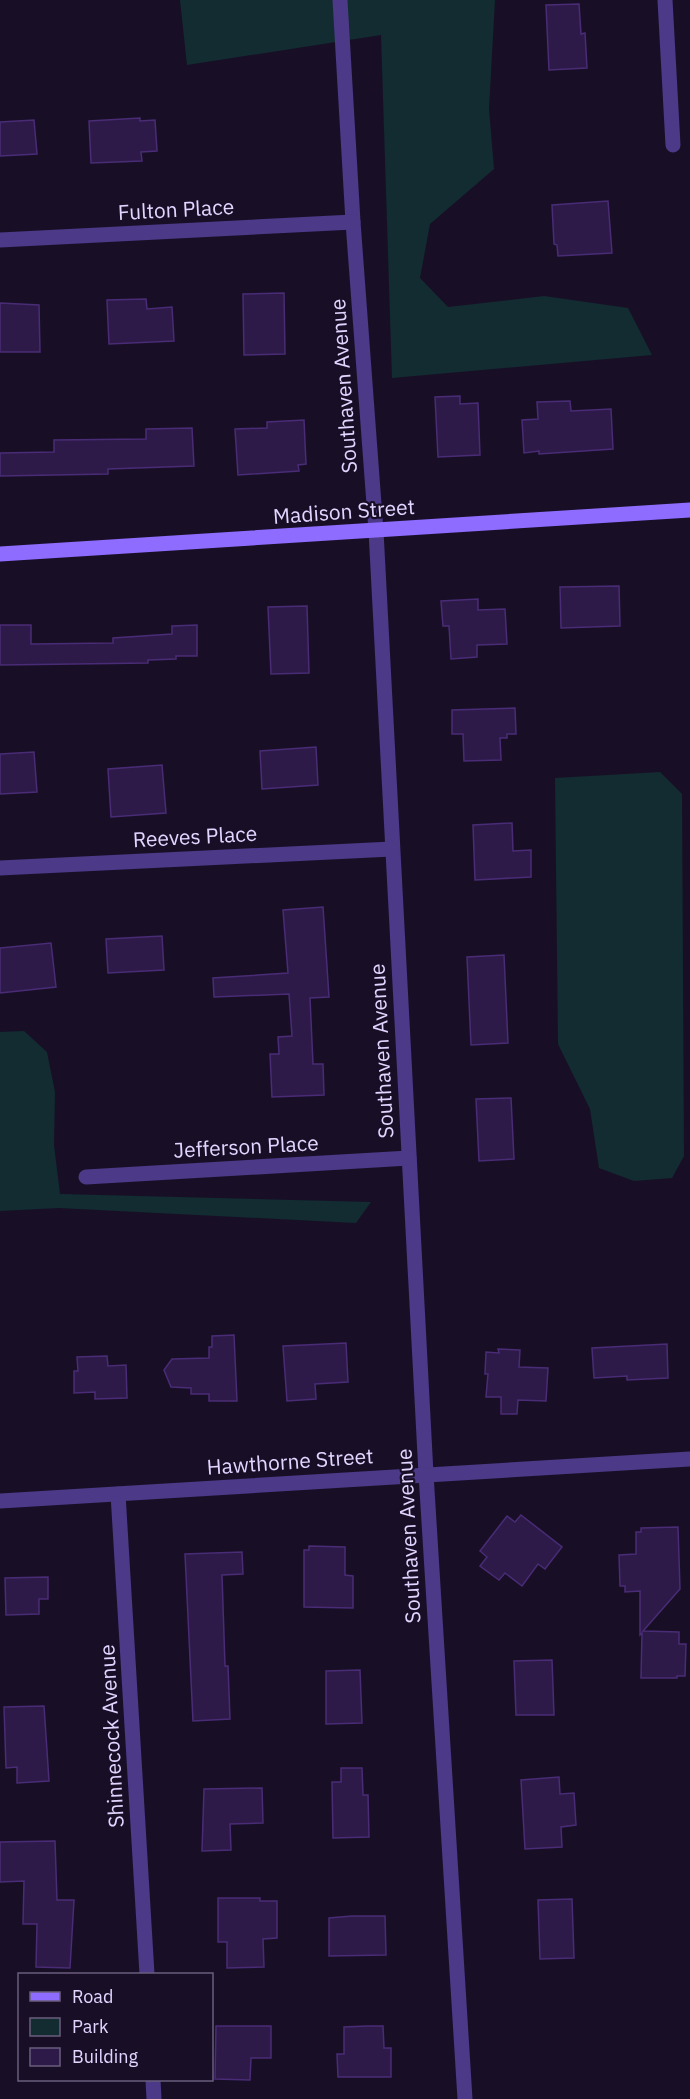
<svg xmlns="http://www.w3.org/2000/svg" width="690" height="2099" viewBox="0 0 690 2099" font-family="'IBM Plex Sans',sans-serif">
	<rect width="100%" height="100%" fill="#180f27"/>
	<!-- green -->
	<g fill="#122c31">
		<path d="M 180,0 L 495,0 L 489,109 L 494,169 L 430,224 L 420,278 L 448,307 L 544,296 L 628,308 L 652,355 L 392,378 L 381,35 L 187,65 Z"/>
		<path d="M 660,772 L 682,794 L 684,1156 L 672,1178 L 634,1181 L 599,1168 L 590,1109 L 558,1044 L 555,778 Z"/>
		<path d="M 24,1031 L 47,1052 L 55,1092 L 54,1145 L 60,1194 L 371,1202 L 356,1223 L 59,1208 L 0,1211 L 0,1032 Z"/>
	</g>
	<!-- building -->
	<g fill="#2d1a49" stroke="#492c75" stroke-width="1.5">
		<path d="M 579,4 L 581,34 L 585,33 L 587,68 L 549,70 L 546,5 Z"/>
		<path d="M 140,118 L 140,121 L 155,120 L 157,151 L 141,152 L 142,161 L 91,163 L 89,121 Z"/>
		<path d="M 34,120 L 37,154 L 0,156 L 0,122 Z"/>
		<path d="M 608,201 L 612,253 L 558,256 L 557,245 L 554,244 L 552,205 Z"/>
		<path d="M 284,293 L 285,354 L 244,355 L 243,294 Z"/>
		<path d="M 146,299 L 147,309 L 172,307 L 174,341 L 109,344 L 107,300 Z"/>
		<path d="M 0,303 L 39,305 L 40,352 L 0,352 Z"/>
		<path d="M 460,396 L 460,404 L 478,403 L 480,455 L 438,457 L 435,397 Z"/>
		<path d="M 570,401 L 571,411 L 611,409 L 613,449 L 539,454 L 539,451 L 524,453 L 522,420 L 538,419 L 537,402 Z"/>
		<path d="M 304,420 L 306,464 L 298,465 L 299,471 L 238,475 L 235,429 L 267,428 L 267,422 Z"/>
		<path d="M 192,428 L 194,466 L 108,469 L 108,474 L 0,476 L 0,453 L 54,452 L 54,440 L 146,439 L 146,429 Z"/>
		<path d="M 619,586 L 620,626 L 561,628 L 560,587 Z"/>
		<path d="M 478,599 L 478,610 L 505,609 L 507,644 L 477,645 L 477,657 L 451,659 L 449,626 L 443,626 L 441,601 Z"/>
		<path d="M 307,606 L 309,673 L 271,674 L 268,607 Z"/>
		<path d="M 0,625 L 31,625 L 31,644 L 113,643 L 113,638 L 172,634 L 172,626 L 197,625 L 197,656 L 176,656 L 176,659 L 148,660 L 148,663 L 0,665 Z"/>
		<path d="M 515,708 L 516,734 L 507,734 L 507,738 L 500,738 L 501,760 L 464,761 L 463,734 L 452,734 L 452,710 Z"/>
		<path d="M 316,747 L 318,785 L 262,789 L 260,751 Z"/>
		<path d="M 34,752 L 37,792 L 0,794 L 0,754 Z"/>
		<path d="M 162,765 L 166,813 L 111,817 L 108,769 Z"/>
		<path d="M 512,823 L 513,851 L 531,850 L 531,877 L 475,880 L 473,825 Z"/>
		<path d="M 323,907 L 329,997 L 310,998 L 313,1064 L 323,1064 L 324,1095 L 272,1097 L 270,1054 L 279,1054 L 278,1037 L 292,1036 L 289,994 L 214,997 L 213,978 L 288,973 L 283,910 Z"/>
		<path d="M 162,936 L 164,970 L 108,973 L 106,939 Z"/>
		<path d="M 51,943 L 56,987 L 0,993 L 0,948 Z"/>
		<path d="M 504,955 L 508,1043 L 471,1045 L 467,957 Z"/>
		<path d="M 511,1098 L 514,1159 L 479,1161 L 476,1099 Z"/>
		<path d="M 234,1335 L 237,1401 L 209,1401 L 209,1394 L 191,1394 L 191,1388 L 171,1387 L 164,1370 L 172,1359 L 209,1358 L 209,1347 L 212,1347 L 212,1336 Z"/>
		<path d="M 346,1343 L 348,1382 L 315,1384 L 316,1399 L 287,1401 L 283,1346 Z"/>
		<path d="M 667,1344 L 668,1378 L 627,1380 L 627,1376 L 594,1378 L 592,1348 Z"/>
		<path d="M 498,1349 L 520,1350 L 519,1367 L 548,1368 L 546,1401 L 518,1400 L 517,1414 L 501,1414 L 501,1397 L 486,1397 L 488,1374 L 485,1374 L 486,1352 L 499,1353 Z"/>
		<path d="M 107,1356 L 108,1366 L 126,1365 L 127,1398 L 95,1399 L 95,1392 L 74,1393 L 74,1371 L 78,1371 L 77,1357 Z"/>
		<path d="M 521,1515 L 562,1547 L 545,1569 L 538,1564 L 522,1586 L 505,1573 L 499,1580 L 480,1566 L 487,1557 L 480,1551 L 507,1516 L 515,1522 Z"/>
		<path d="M 678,1527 L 680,1589 L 643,1631 L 679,1632 L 679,1644 L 686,1644 L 685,1676 L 677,1676 L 677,1678 L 641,1678 L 642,1633 L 640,1635 L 640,1591 L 625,1592 L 625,1586 L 620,1586 L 619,1555 L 636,1554 L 636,1532 L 641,1532 L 641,1528 Z"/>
		<path d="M 309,1546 L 345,1547 L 345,1575 L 353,1576 L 353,1608 L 304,1607 L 304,1550 L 309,1550 Z"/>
		<path d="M 242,1552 L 243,1574 L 222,1575 L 225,1666 L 228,1666 L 230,1719 L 193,1721 L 185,1554 Z"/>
		<path d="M 48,1577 L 48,1599 L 39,1599 L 39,1614 L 6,1615 L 5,1578 Z"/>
		<path d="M 552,1660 L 554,1715 L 516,1715 L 514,1661 Z"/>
		<path d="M 360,1670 L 362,1723 L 326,1724 L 326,1671 Z"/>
		<path d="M 44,1706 L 49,1781 L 17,1783 L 17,1767 L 6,1768 L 4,1707 Z"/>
		<path d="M 341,1768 L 362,1768 L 363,1795 L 368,1795 L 369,1837 L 333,1838 L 332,1782 L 341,1782 Z"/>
		<path d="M 559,1777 L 560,1794 L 574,1793 L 576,1825 L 561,1827 L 562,1847 L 525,1849 L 521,1780 Z"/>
		<path d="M 262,1788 L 263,1823 L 230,1824 L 231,1850 L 202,1851 L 204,1789 Z"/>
		<path d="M 55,1841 L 57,1900 L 74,1900 L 70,1968 L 36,1967 L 37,1924 L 23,1924 L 24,1881 L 0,1882 L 0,1842 Z"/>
		<path d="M 218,1898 L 260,1898 L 260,1901 L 277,1901 L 277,1938 L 263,1939 L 264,1967 L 227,1968 L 227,1942 L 218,1942 Z"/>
		<path d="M 572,1899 L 574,1958 L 540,1959 L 538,1900 Z"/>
		<path d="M 352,1916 L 385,1916 L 386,1955 L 329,1956 L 329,1918 Z"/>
		<path d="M 216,2026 L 271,2026 L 271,2058 L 251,2058 L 250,2080 L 215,2079 Z"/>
		<path d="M 367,2026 L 383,2026 L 384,2048 L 391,2048 L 391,2077 L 338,2077 L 337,2054 L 344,2054 L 344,2027 Z"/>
	</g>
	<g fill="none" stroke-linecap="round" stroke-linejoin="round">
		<!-- street -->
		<g stroke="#4c3987" stroke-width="15">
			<path d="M 340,0 L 353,222 L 376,531 L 426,1474 L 465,2099"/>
			<path d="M 665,0 L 673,145"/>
			<path d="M 0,240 L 353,222"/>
			<path d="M 0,868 L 392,849"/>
			<path d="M 86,1177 L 409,1158"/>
			<path d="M 118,1494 L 147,1974"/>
			<path d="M 0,1501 L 690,1459"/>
			<path d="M 153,2080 L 154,2099"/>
		</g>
		<!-- secondary -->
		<path stroke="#8e6cff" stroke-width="15" d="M 0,554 L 690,510"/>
	</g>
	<g text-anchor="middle" stroke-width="4.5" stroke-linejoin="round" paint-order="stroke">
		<!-- street labels -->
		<g font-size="21" fill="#e2d5ff" stroke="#180f27">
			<text transform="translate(176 210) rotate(-3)" y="7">Fulton Place</text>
			<text transform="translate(344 386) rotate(-94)" y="7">Southaven Avenue</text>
			<text transform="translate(344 512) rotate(-4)" y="7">Madison Street</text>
			<text transform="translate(195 837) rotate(-3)" y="7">Reeves Place</text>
			<text transform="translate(382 1051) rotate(-93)" y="7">Southaven Avenue</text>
			<text transform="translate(246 1147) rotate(-3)" y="7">Jefferson Place</text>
			<text transform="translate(290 1462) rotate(-4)" y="7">Hawthorne Street</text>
			<text transform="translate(409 1536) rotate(-93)" y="7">Southaven Avenue</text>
			<text transform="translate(112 1736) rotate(-93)" y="7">Shinnecock Avenue</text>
		</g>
	</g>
	<!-- legend -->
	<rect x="18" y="1973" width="195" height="108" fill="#180f27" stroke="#695e7d" stroke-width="1.5"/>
	<rect x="30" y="1992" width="30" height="9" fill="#8e6cff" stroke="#695e7d" stroke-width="1.5"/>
	<text x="72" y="2003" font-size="18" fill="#e2d5ff">Road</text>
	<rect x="30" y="2018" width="30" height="18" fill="#122c31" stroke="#695e7d" stroke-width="1.5"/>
	<text x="72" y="2033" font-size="18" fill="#e2d5ff">Park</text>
	<rect x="30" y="2048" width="30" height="18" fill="#2d1a49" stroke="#695e7d" stroke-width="1.5"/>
	<text x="72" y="2063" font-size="18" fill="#e2d5ff">Building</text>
</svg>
